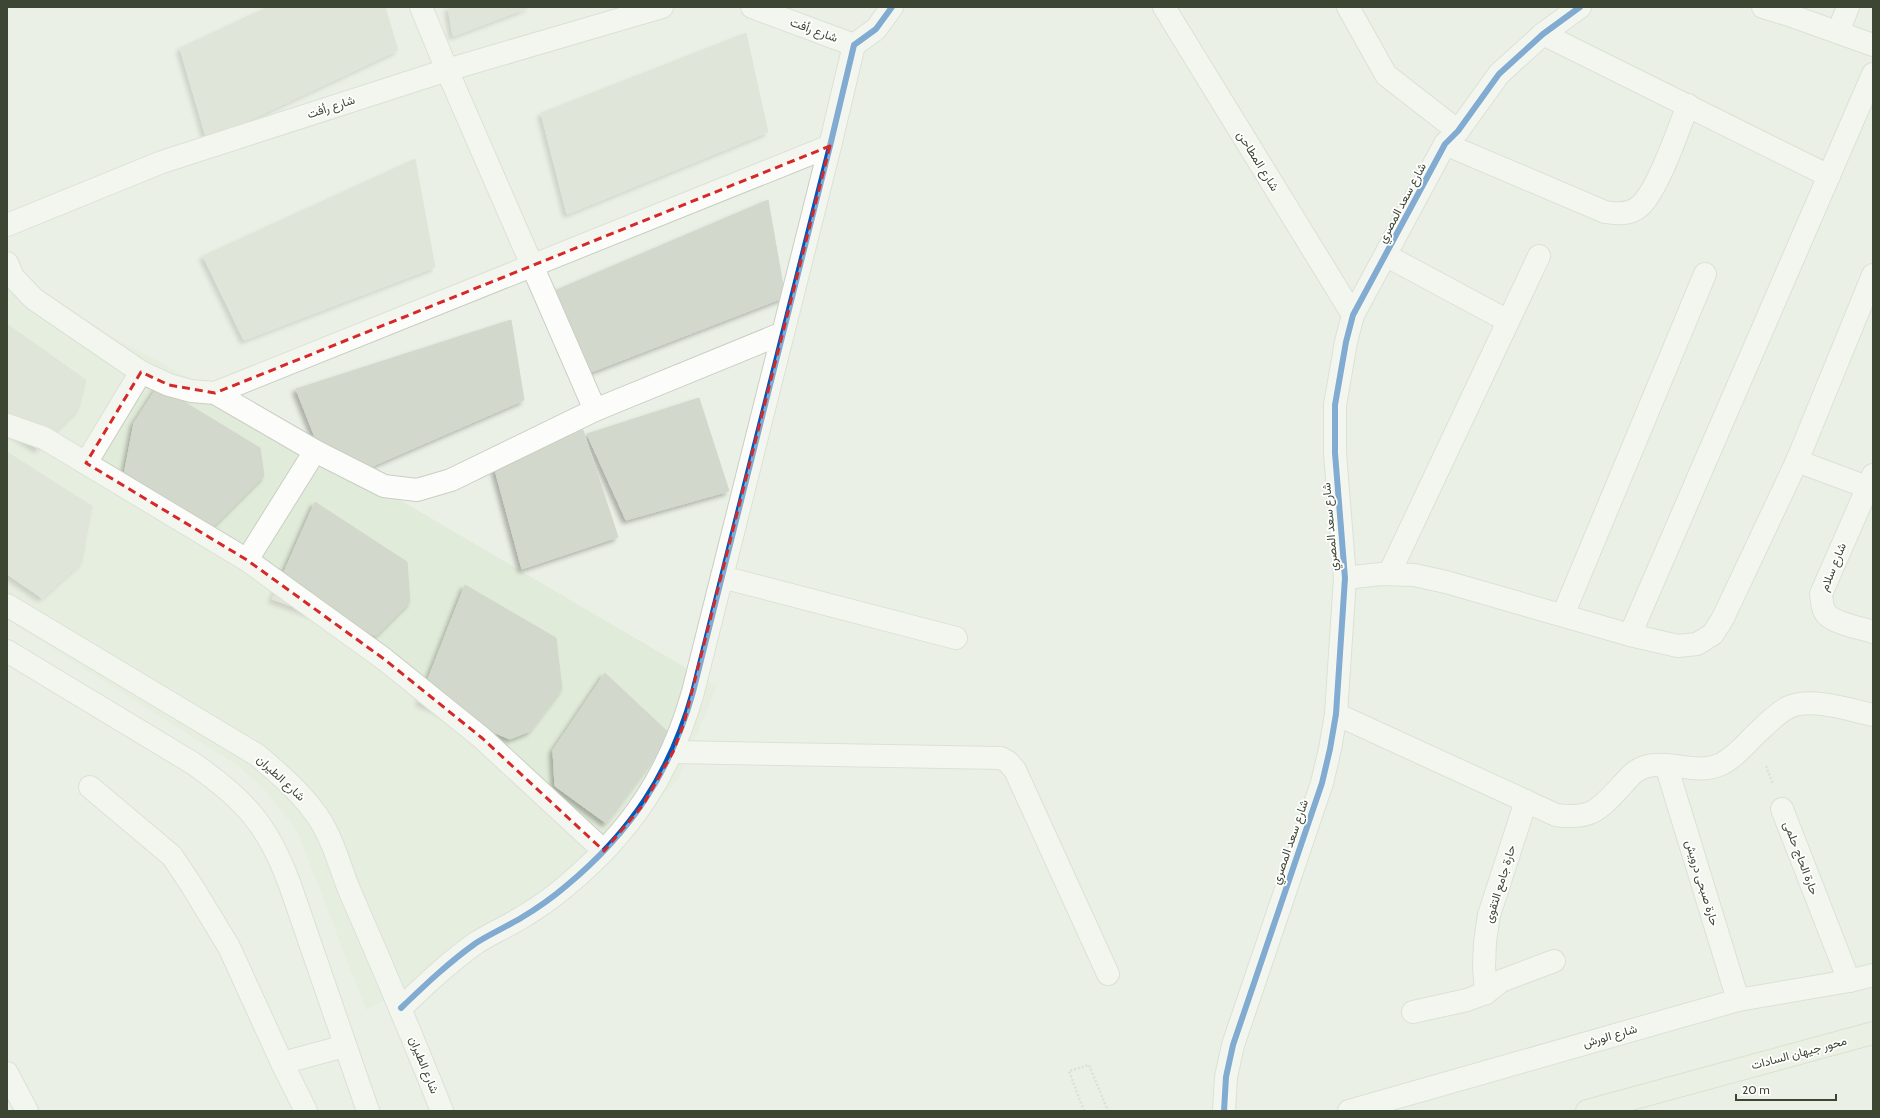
<svg xmlns="http://www.w3.org/2000/svg" width="1880" height="1118" viewBox="0 0 1880 1118" font-family="Cabin,Vazirmatn,sans-serif">
	<defs>
		<filter id="shadow"><feDropShadow dx="-3.5" dy="3.5" stdDeviation="2" flood-color="#0004"/></filter>
	</defs>
	<rect width="100%" height="100%" fill="#ebf0e6"/>
	<!-- residential -->
	<path fill="#e1ebd9" d="M 7,281 L 209,388 L 717,686 L 678,780 L 590,869 L 532,923 L 366,1010 L 298,833 L 267,792 L 237,765 L 7,620 Z"/>
	<!-- building -->
	<g fill="#d3d8cd" stroke="#d2d8cc" filter="url(#shadow)">
		<path d="M 268,7 L 385,7 L 398,50 L 207,140 L 180,48 Z"/>
		<path d="M 448,7 L 530,7 L 453,36 Z"/>
		<path d="M 746,33 L 768,132 L 567,214 L 541,113 Z"/>
		<path d="M 415,159 L 435,267 L 244,340 L 203,256 Z"/>
		<path d="M 768,200 L 785,297 L 586,374 L 552,292 Z"/>
		<path d="M 511,320 L 524,400 L 368,468 L 315,437 L 296,389 Z"/>
		<path d="M 7,324 L 86,380 L 79,408 L 38,449 L 7,429 Z"/>
		<path d="M 158,386 L 260,448 L 264,476 L 214,526 L 123,480 L 134,423 Z"/>
		<path d="M 699,398 L 729,491 L 626,520 L 587,434 Z"/>
		<path d="M 583,430 L 618,537 L 522,569 L 494,466 Z"/>
		<path d="M 7,452 L 92,506 L 82,562 L 42,598 L 7,574 Z"/>
		<path d="M 315,502 L 407,562 L 410,602 L 376,636 L 272,599 Z"/>
		<path d="M 465,585 L 556,638 L 562,689 L 530,731 L 510,739 L 419,702 Z"/>
		<path d="M 605,673 L 671,735 L 606,823 L 555,786 L 553,750 Z"/>
	</g>
	<g fill="none" stroke-linecap="round" stroke-linejoin="round">
		<defs>
			<g id="minor">
				<path d="M 421,7 L 447,70 L 595,410"/>
				<path d="M 752,7 L 854,45"/>
				<path d="M 1164,7 L 1353,315"/>
				<path d="M 1348,7 L 1386,75 L 1458,131"/>
				<path d="M 1763,7 L 1789,15 L 1873,45"/>
				<path d="M 1838,32 L 1848,7"/>
				<path d="M 1543,34 L 1829,176"/>
				<path d="M 1445,144 L 1605,212 C 1617,214 1630,215 1640,206 C 1658,190 1678,130 1688,105"/>
				<path d="M 7,225 L 162,162 L 447,70 L 662,7"/>
				<path d="M 1387,256 L 1508,321"/>
				<path d="M 7,263 L 13,277 L 34,299 L 141,372 L 169,385 L 191,391 L 215,393 L 830,146"/>
				<path d="M 215,393 L 315,451 L 384,486 L 417,490 L 451,480 L 595,410 L 783,333"/>
				<path d="M 7,425 L 44,438 L 247,560 L 384,659 L 482,738 L 604,851"/>
				<path d="M 1797,461 L 1867,487"/>
				<path d="M 86,463 L 141,372"/>
				<path d="M 1873,475 L 1821,594 C 1822,601 1822,610 1827,615 C 1837,624 1861,628 1873,632"/>
				<path d="M 247,560 L 315,451"/>
				<path d="M 1389,574 L 1539,256"/>
				<path d="M 722,577 L 956,638"/>
				<path d="M 1345,578 L 1381,574 L 1414,575 L 1446,582 L 1630,635 L 1678,646 L 1697,644 L 1713,634 L 1723,618 L 1797,461 L 1873,275"/>
				<path d="M 7,605 L 257,755 C 277,772 297,789 313,810 C 332,834 339,865 350,892 C 382,965 413,1038 442,1111"/>
				<path d="M 1563,615 L 1705,274"/>
				<path d="M 1630,635 L 1873,74"/>
				<path d="M 7,651 L 194,764 C 245,800 268,825 290,885 L 368,1111"/>
				<path d="M 1336,714 L 1556,815 C 1592,820 1600,809 1623,784 C 1628,779 1632,773 1638,770 C 1663,756 1693,776 1719,765 C 1733,759 1744,746 1754,736 C 1764,727 1776,713 1789,707 C 1811,697 1850,710 1873,715"/>
				<path d="M 673,752 L 1001,758 L 1008,762 L 1015,770 L 1108,974"/>
				<path d="M 1666,765 L 1738,1000"/>
				<path d="M 90,787 L 172,856 L 192,886 L 229,947 L 282,1063 L 306,1111"/>
				<path d="M 1782,809 L 1849,981"/>
				<path d="M 1486,993 L 1484,967 L 1485,942 L 1489,915 L 1526,801"/>
				<path d="M 401,1008 C 425,985 448,963 476,943 C 490,934 506,927 521,918 C 536,909 552,898 566,886 C 630,833 670,774 693,692 L 830,146 L 854,45 L 876,29 L 892,7"/>
				<path d="M 1413,1012 L 1467,1000 L 1486,993 L 1501,981 L 1554,961"/>
				<path d="M 282,1063 L 345,1046"/>
				<path d="M 7,1073 L 27,1111"/>
				<path d="M 1224,1111 L 1226,1077 L 1233,1045 L 1322,783 L 1330,749 L 1336,714 L 1345,578 L 1335,453 L 1335,405 L 1346,342 L 1353,315 L 1445,144 L 1458,131 L 1499,74 L 1543,34 L 1580,7"/>
				<path d="M 1349,1111 L 1738,1000 L 1849,981 L 1873,975"/>
			</g>
			<path id="major" d="M 1587,1111 L 1873,1033"/>
		</defs>
		<!-- minor casing -->
		<use href="#minor" stroke="#c9cec3" stroke-width="24"/>
		<!-- major casing -->
		<use href="#major" stroke="#c0d4b2" stroke-width="24"/>
		<!-- path -->
		<g stroke="#cacec6" stroke-width="2.5" stroke-dasharray="2 2" stroke-linecap="butt">
			<path d="M 1766,766 L 1773,784"/>
			<path d="M 1084,1111 L 1069,1071 L 1089,1065 L 1108,1111"/>
		</g>
		<!-- minor -->
		<use href="#minor" stroke="#fcfdfb" stroke-width="22"/>
		<!-- major -->
		<use href="#major" stroke="#e8f1e2" stroke-width="22"/>
		<defs>
			<g id="cycleway">
				<path d="M 401,1008 C 425,985 448,963 476,943 C 490,934 506,927 521,918 C 536,909 552,898 566,886 C 630,833 670,774 693,692 L 830,146 L 854,45 L 876,29 L 892,7"/>
				<path d="M 1224,1111 L 1226,1077 L 1233,1045 L 1322,783 L 1330,749 L 1336,714 L 1345,578 L 1335,453 L 1335,405 L 1346,342 L 1353,315 L 1445,144 L 1458,131 L 1499,74 L 1543,34 L 1580,7"/>
			</g>
		</defs>
		<!-- cycleway casing -->
		<use href="#cycleway" stroke="#fff" stroke-width="8"/>
		<!-- cycleway -->
		<use href="#cycleway" stroke="#0057b8" stroke-width="6"/>
	</g>
	<!-- marked area -->
	<path d="M0 0H1880V1118H0ZM 830,146 L 684,723 L 673,752 L 643,805 L 604,851 L 482,738 L 384,659 L 247,560 L 86,463 L 141,372 L 169,385 L 215,393 Z" fill="#ebf0e6" fill-opacity=".55" fill-rule="evenodd"/>
	<path fill="none" stroke="#d62828" stroke-width="3" stroke-dasharray="8 5" stroke-linejoin="round" d="M 830,146 L 684,723 L 673,752 L 643,805 L 604,851 L 482,738 L 384,659 L 247,560 L 86,463 L 141,372 L 169,385 L 215,393 Z"/>
	<g text-anchor="middle" stroke-width="3.5" stroke-linejoin="round" paint-order="stroke">
		<!-- street labels -->
		<g font-size="12" fill="#3c4633" stroke="#fff">
			<text transform="translate(814 30) rotate(20)" y="4">شارع رأفت</text>
			<text transform="translate(331 107) rotate(-18)" y="4">شارع رأفت</text>
			<text transform="translate(1258 161) rotate(58)" y="4">شارع المطاحن</text>
			<text transform="translate(1402 203) rotate(-62)" y="4">شارع سعد المصري</text>
			<text transform="translate(1330 527) rotate(-95)" y="4">شارع سعد المصري</text>
			<text transform="translate(1833 567) rotate(-68)" y="4">شارع سلام</text>
			<text transform="translate(281 778) rotate(43)" y="4">شارع الطيران</text>
			<text transform="translate(1290 842) rotate(-71)" y="4">شارع سعد المصري</text>
			<text transform="translate(1801 858) rotate(69)" y="4">حارة الحاج حلمى</text>
			<text transform="translate(1702 883) rotate(73)" y="4">حارة صبحى درويش</text>
			<text transform="translate(1500 884) rotate(-73)" y="4">حارة جامع التقوى</text>
			<text transform="translate(1610 1036) rotate(-16)" y="4">شارع الورش</text>
			<text transform="translate(1799 1053) rotate(-15)" y="4">محور جيهان السادات</text>
			<text transform="translate(424 1065) rotate(68)" y="4">شارع الطيران</text>
		</g>
	</g>
	<!-- border -->
	<rect width="1880" height="1118" fill="none" stroke="#3c4633" stroke-width="16"/>
	<!-- scale -->
	<path d="M1736 1094v6h100v-6" fill="none" stroke="#3c4633" stroke-width="2"/>
	<text x="1742" y="1094" font-size="12" fill="#3c4633" stroke="#ffffff" stroke-width="3" paint-order="stroke">20 m</text>
</svg>
